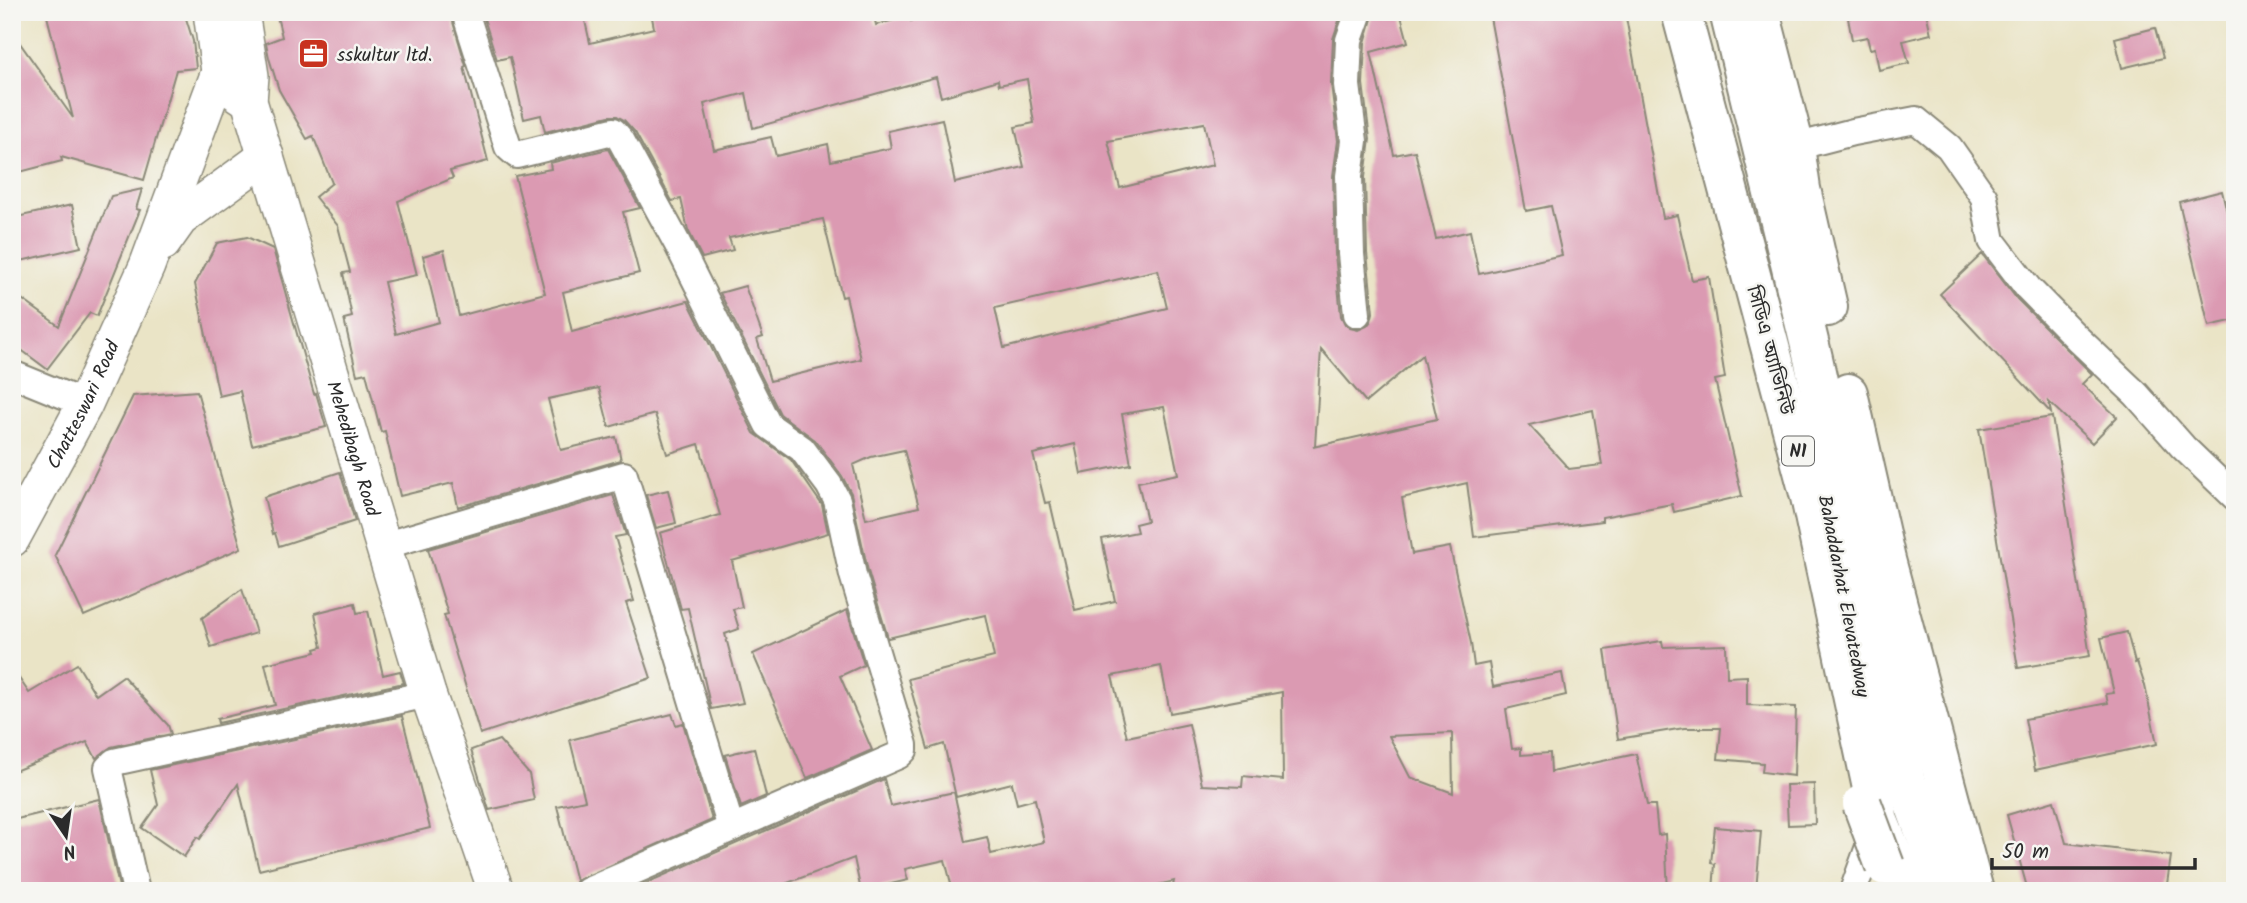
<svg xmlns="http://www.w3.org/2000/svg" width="2247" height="903" viewBox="0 0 2247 903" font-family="Kalam,'Noto Sans Bengali',sans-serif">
	<rect width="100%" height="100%" fill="#f6f6f2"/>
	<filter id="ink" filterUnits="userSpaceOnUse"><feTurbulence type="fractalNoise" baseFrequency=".0143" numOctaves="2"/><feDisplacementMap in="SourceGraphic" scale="14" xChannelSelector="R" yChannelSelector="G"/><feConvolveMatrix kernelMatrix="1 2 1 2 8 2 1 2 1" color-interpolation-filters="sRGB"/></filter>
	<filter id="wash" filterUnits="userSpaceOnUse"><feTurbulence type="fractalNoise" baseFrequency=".00686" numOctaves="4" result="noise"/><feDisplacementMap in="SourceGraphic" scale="28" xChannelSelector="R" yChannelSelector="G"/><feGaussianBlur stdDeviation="1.57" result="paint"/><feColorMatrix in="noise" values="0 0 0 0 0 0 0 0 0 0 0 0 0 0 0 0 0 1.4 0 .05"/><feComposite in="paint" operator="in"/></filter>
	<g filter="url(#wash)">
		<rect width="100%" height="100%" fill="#eae4c6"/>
		<g id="blocks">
			<!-- building -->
			<g fill="#db9ab2" fill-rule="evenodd">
				<path d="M 48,12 L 184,12 L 193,41 L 196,68 L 176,70 L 144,180 L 61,157 L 62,161 L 12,174 L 12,32 L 73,118 L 47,16 L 49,16 Z"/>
				<path d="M 276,12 L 450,12 L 466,66 L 464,67 L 488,161 L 450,171 L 453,178 L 398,201 L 417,275 L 384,282 L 396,334 L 439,322 L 423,256 L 444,250 L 459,316 L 545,293 L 515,176 L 551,169 L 550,163 L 608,149 L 640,208 L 623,212 L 639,273 L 563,292 L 572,332 L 688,301 L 754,433 L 791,460 L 822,505 L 828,533 L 732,561 L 742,607 L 733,609 L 739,629 L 725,634 L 743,703 L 711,709 L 688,608 L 681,609 L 660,533 L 720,515 L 699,444 L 667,454 L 655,414 L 609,427 L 599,388 L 548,399 L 561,450 L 616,437 L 621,460 L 458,507 L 453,483 L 400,496 L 385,431 L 381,432 L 366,373 L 357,375 L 344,319 L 352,317 L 343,273 L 350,272 L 338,226 L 315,197 L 332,183 L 313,136 L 307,139 L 279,90 L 269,58 L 266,43 L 282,37 Z"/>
				<path d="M 482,12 L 583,12 L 590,43 L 654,28 L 651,12 L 873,12 L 876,25 L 909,16 L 911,21 L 953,12 L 1342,12 L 1333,39 L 1331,84 L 1338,141 L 1333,176 L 1335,254 L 1341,316 L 1345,324 L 1350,328 L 1358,330 L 1367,326 L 1371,321 L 1373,313 L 1367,253 L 1365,177 L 1370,139 L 1363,84 L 1365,43 L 1374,12 L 1400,12 L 1408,42 L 1371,52 L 1394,155 L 1415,151 L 1436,239 L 1470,231 L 1479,274 L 1562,255 L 1551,206 L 1526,211 L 1489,12 L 1625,12 L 1663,218 L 1677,215 L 1692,280 L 1709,277 L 1725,378 L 1715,380 L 1742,496 L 1674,512 L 1672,504 L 1602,517 L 1602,521 L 1474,537 L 1467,483 L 1402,498 L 1412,554 L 1450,547 L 1471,643 L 1474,666 L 1489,663 L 1493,687 L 1562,673 L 1566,695 L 1506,709 L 1512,749 L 1521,748 L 1521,755 L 1550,753 L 1551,772 L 1636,754 L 1647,805 L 1655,805 L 1658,835 L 1665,834 L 1668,891 L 1515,891 L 1515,888 L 1384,891 L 1384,887 L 1318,888 L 1318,891 L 1172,891 L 1174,881 L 1133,891 L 1040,891 L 1039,886 L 1019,891 L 953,891 L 945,860 L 905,869 L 908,880 L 861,891 L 854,858 L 766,891 L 628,891 L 884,779 L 891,806 L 954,792 L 965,842 L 987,837 L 991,854 L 1044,842 L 1035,799 L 1017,804 L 1012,783 L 956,797 L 944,744 L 928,749 L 908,679 L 994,657 L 985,615 L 888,638 L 868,571 L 851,493 L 842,476 L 815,440 L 780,414 L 720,293 L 745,286 L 763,337 L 757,339 L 770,381 L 861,359 L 846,296 L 842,297 L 823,219 L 729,238 L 733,250 L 702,258 L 688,230 L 681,199 L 672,201 L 635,132 L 624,120 L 617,116 L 609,116 L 545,132 L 541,115 L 524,119 L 510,57 L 497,60 ZM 936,77 L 941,97 L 998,80 L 999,85 L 1027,79 L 1034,123 L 1015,127 L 1024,167 L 955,183 L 942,119 L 888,131 L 891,148 L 831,161 L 828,144 L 776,156 L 771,137 L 714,150 L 704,104 L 746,93 L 753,128 ZM 1204,123 L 1213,165 L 1120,188 L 1108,141 ZM 1158,270 L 1167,308 L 1004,348 L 995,308 ZM 1321,349 L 1366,402 L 1422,355 L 1437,419 L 1313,447 L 1315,446 ZM 1164,407 L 1178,474 L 1138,482 L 1147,521 L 1135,524 L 1137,532 L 1102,539 L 1115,601 L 1075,610 L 1050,502 L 1045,503 L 1033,454 L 1075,444 L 1081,474 L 1131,464 L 1122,414 ZM 1593,410 L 1602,465 L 1569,469 L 1529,425 ZM 904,450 L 919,507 L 866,519 L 853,465 L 871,457 ZM 1161,666 L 1170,713 L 1282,692 L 1283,780 L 1243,776 L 1242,787 L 1202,785 L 1189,724 L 1127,737 L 1112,676 ZM 1452,733 L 1453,793 L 1410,777 L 1389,736 Z"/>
				<path d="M 1861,12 L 1926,12 L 1931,34 L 1903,41 L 1909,63 L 1879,70 L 1875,48 L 1870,49 L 1867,37 L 1852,40 L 1848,18 L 1862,15 Z"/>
				<path d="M 2155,28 L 2163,58 L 2122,68 L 2115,38 Z"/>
				<path d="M 142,189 L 136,209 L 140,210 L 97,316 L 90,313 L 47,369 L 12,343 L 12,292 L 59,326 L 111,196 Z"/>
				<path d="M 2222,191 L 2235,246 L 2235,320 L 2209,326 L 2179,202 Z"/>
				<path d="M 72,205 L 81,247 L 12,263 L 12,218 Z"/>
				<path d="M 247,237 L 273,249 L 314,394 L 316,393 L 326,427 L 252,445 L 240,391 L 219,396 L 195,284 L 217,243 Z"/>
				<path d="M 1982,254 L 2017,299 L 2092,374 L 2082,384 L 2117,417 L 2092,443 L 2049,402 L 2051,413 L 1940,294 Z"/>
				<path d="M 197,391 L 241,548 L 84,616 L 55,555 L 133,396 Z"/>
				<path d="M 2052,417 L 2090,656 L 2018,668 L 1979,429 Z"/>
				<path d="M 340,472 L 355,521 L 279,546 L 275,533 L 273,534 L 264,497 Z"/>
				<path d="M 668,490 L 676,523 L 656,528 L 646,495 Z"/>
				<path d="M 613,495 L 626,535 L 615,537 L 634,601 L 626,603 L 651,678 L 480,734 L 444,615 L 448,614 L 428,549 Z"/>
				<path d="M 242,589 L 256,633 L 211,647 L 202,618 Z"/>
				<path d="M 355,603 L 357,613 L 368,611 L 383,675 L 400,671 L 404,683 L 218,723 L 217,719 L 275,705 L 265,664 L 316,652 L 315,649 L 322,647 L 315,613 Z"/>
				<path d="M 847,610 L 864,665 L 840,676 L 872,750 L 807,778 L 753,654 Z"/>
				<path d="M 2127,632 L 2135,663 L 2137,662 L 2145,686 L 2157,744 L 2035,770 L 2025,719 L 2108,703 L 2106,694 L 2114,693 L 2101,638 Z"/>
				<path d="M 1662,641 L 1663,647 L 1726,645 L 1727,677 L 1747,676 L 1747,705 L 1796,707 L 1794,776 L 1762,772 L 1763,763 L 1718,759 L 1721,728 L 1684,728 L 1618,739 L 1605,650 Z"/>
				<path d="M 77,664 L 96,695 L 123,676 L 168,725 L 171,734 L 111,747 L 96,758 L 87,742 L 12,772 L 12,668 L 29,693 Z"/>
				<path d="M 672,714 L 676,725 L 683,723 L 712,820 L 576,881 L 557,806 L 585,800 L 570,740 Z"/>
				<path d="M 402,716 L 430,828 L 259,870 L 238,784 L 200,839 L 197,837 L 184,857 L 142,828 L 158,805 L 150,770 Z"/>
				<path d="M 499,740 L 529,774 L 534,800 L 489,810 L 471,750 Z"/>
				<path d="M 754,748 L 766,796 L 741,807 L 725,755 Z"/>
				<path d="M 1814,784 L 1815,824 L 1788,825 L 1786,785 Z"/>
				<path d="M 99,799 L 120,891 L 12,891 L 12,841 L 18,839 L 13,820 Z"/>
				<path d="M 2054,801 L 2066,843 L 2171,856 L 2166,891 L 2028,891 L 2007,815 Z"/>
				<path d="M 1715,827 L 1761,831 L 1756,891 L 1713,891 L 1715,864 L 1711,863 Z"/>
			</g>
		</g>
	</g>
	<g filter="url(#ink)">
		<use href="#blocks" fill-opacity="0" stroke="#8a8878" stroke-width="2"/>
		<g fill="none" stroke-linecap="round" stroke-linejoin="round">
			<defs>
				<g id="minor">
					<path d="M 465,12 L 508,147 L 517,155 L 613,131 L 621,140 L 677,243 L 768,425 L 802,449 L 829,485 L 837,500 L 853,575 L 904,745 L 904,750 L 899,755 L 588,891"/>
					<path d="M 1795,147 L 1853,132 L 1916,120 L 1949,147 L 1984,197 L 1992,241 L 2028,288 L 2077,338 L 2136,394 L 2183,447 L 2235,497"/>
					<path d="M 1357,314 L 1351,254 L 1349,176 L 1354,141 L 1347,85 L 1349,40 L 1359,12"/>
					<path d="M 12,374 L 71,398 L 84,406"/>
					<path d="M 383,546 L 624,475 L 731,828"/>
					<path d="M 136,891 L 108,768 L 114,762 L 428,694"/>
					<path d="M 1853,891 L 1875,830"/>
				</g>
				<g id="major">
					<path id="s1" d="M 211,12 L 219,72 L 228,87 L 249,101 L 428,694 L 496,891"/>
					<path d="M 241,12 L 251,76 L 249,101"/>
					<path d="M 163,243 L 180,219 L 266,156"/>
					<path id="s2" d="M 12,539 L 84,406 L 147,266 L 219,72"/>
				</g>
				<g id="highway">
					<path d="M 1681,12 L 1810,497 L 1879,821 L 1908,891"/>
					<path d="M 1729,12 L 1813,358 L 1906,782 L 1946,891"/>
					<path d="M 1760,12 L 1795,147 L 1801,189 L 1828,307"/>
					<path d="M 1848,393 L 1886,560 L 1974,891"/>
				</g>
			</defs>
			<!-- minor casing -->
			<use href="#minor" stroke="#8a8878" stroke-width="30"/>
			<!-- major casing -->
			<use href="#major" stroke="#8a8878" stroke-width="38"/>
			<!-- highway casing -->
			<use href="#highway" stroke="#8a8878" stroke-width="42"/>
			<!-- minor -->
			<use href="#minor" stroke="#fff" stroke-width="26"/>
			<!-- major -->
			<use href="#major" stroke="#fff" stroke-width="35"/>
			<!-- highway -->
			<use href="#highway" stroke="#fff" stroke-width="38"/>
			<defs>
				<path id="highway-bridge" d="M 1862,804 L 1885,866"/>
			</defs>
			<!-- highway-bridge casing -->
			<use href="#highway-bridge" stroke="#8a8878" stroke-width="42" stroke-linecap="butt"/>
			<!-- highway-bridge -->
			<use href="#highway-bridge" stroke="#fff" stroke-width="38"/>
		</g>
	</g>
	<!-- icons -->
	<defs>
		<symbol id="office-square" viewBox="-11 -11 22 22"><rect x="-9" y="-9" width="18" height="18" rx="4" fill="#c8321e" stroke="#f6f6f2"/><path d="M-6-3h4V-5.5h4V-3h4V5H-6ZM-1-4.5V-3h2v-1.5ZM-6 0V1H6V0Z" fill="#fff"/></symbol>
	</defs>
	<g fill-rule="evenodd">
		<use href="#office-square" x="296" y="36" width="35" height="35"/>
	</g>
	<g text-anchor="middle" stroke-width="5" stroke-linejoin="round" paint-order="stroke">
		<!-- shield labels -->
		<rect fill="#f6f6f2" stroke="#686867" stroke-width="2" x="1782" y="436.5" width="32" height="29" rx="5"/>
		<g font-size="18" font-weight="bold" fill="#2b2b2b">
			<text x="1798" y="457">N1</text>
		</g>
		<!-- poi labels -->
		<g font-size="19" fill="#2b2b2b" stroke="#f6f6f2" text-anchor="start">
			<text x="337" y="61">sskultur ltd.</text>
		</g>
		<!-- street labels -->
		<g font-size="19" fill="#2b2b2b" stroke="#f6f6f2">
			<text transform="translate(1771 350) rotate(75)" y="7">সিডিএ অ্যাভিনিউ</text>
			<text dy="7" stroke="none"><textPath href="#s2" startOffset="152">Chatteswari Road</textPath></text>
			<text dy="7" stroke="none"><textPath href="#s1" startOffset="466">Mehedibagh Road</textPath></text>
			<text transform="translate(1845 596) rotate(79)" y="7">Bahaddarhat Elevatedway</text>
		</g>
	</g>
	<!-- margin -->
	<rect width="2247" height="903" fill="none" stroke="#f6f6f2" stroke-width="42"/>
	<!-- north arrow -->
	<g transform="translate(66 836) rotate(167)" stroke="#f6f6f2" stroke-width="5" paint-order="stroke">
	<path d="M0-5L12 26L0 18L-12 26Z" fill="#2b2b2b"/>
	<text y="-10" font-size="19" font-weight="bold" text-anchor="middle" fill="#2b2b2b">N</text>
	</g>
	<!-- scale -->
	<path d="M1992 858v10h203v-10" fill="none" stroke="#2b2b2b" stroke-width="3.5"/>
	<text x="2002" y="858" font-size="21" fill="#2b2b2b" stroke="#f6f6f2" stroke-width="5" paint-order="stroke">50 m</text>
</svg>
